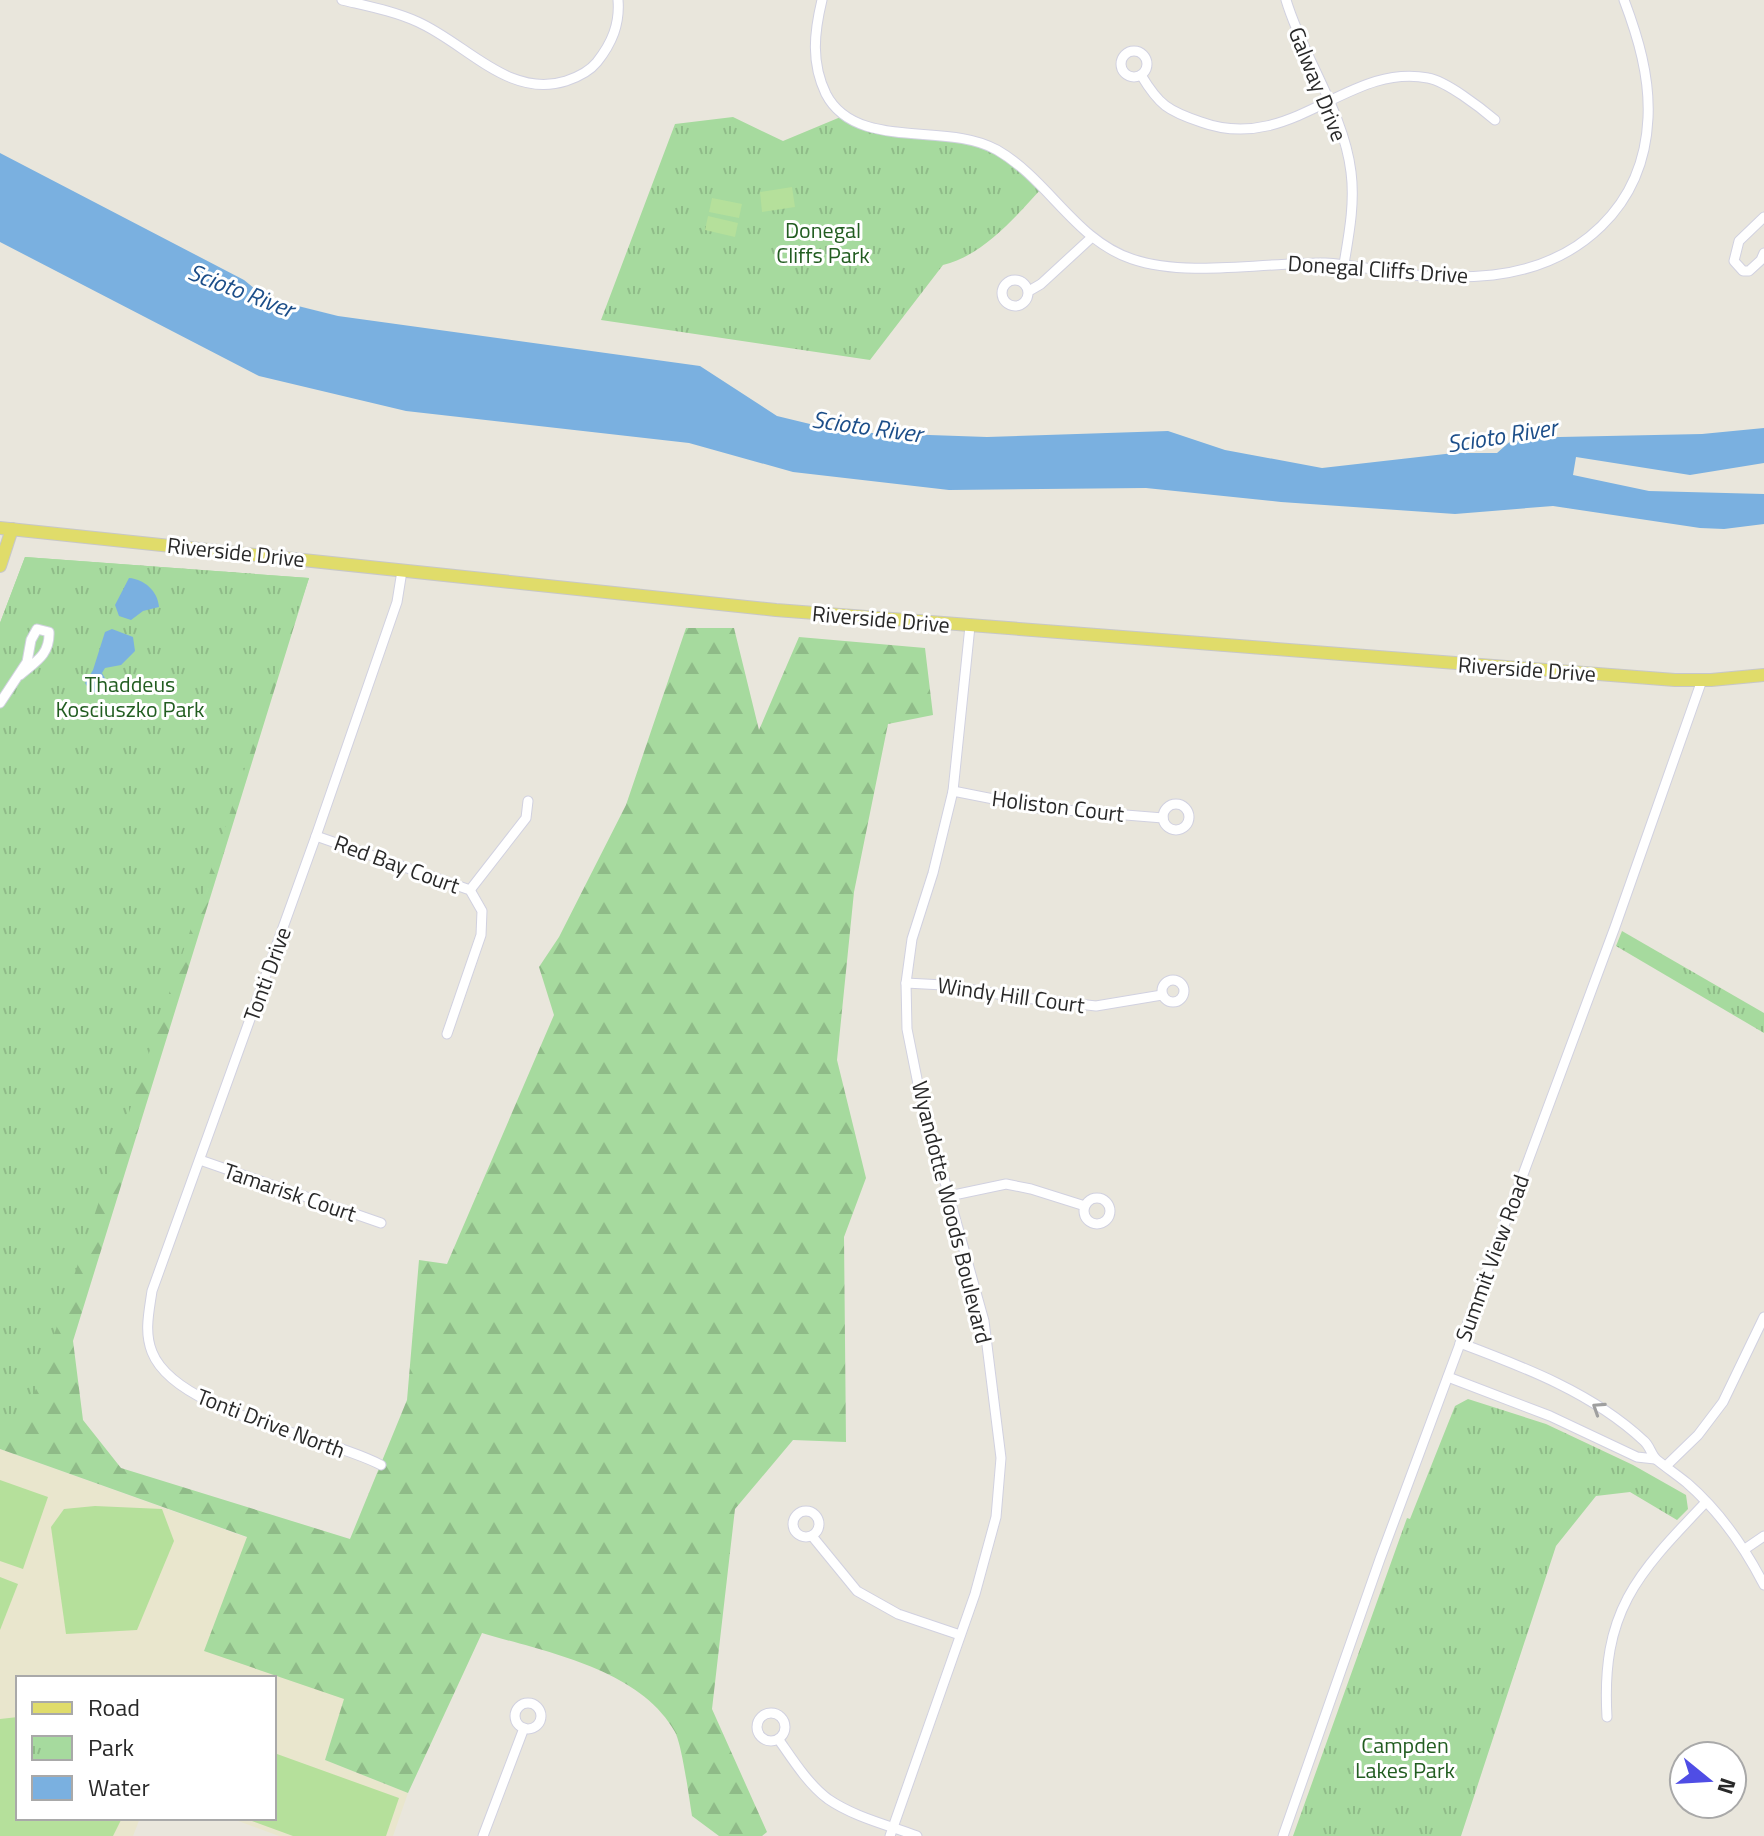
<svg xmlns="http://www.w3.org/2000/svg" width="1764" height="1836" viewBox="0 0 1764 1836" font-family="'Titillium Web',sans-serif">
	<defs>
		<pattern id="forest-firs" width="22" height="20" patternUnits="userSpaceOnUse" patternTransform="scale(2)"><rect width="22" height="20" fill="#a6da9e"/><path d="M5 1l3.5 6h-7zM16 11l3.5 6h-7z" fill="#8fbb88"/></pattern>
		<pattern id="park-tufts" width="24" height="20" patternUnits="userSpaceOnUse" patternTransform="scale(2)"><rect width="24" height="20" fill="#a6da9e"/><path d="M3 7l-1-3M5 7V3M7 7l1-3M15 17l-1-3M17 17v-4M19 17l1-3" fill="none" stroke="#8fbb88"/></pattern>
	</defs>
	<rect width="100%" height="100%" fill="#e9e6dc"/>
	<!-- education -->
	<path fill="#e9e6cd" d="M 0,1449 L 248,1538 L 345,1699 L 325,1760 L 408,1793 L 393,1836 L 279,1836 L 230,1818 L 274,1818 L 274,1678 L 18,1678 L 18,1818 L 140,1818 L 133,1836 L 0,1836 Z"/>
	<!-- forest -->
	<path fill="url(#forest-firs)" d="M 25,557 L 309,578 L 73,1341 L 83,1420 L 121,1468 L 350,1539 L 407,1400 L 419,1260 L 447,1264 L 554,1015 L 539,967 L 559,937 L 626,805 L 686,628 L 734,628 L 759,730 L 799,637 L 925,648 L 933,715 L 888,724 L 854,892 L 837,1060 L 866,1178 L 844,1237 L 846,1442 L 793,1440 L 735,1509 L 712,1709 L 767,1832 L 762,1836 L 719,1836 L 692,1816 C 689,1797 682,1745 675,1732 C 640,1669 546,1652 482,1633 L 408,1793 L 325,1760 L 344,1699 L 204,1651 L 247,1537 L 0,1449 L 0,623 Z"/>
	<!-- park -->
	<g fill="url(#park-tufts)">
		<path d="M 843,116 L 850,121 L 950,135 L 996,149 L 1043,187 C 1015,217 984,255 943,265 L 870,360 L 601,320 L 675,124 L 733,117 L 783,141 Z"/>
		<path d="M 25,557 L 309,578 L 22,1430 L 0,1422 L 0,623 Z"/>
		<path d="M 1622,931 L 1764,1013 L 1764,1033 L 1616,946 Z"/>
		<path d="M 1468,1399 L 1546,1424 L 1633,1465 L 1686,1495 L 1688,1509 L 1677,1520 L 1630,1492 L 1596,1496 L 1556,1546 L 1461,1836 L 1293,1836 L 1407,1518 L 1410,1519 L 1455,1406 Z"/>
	</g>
	<!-- pitch -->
	<g fill="#b5e09b">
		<path d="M 792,187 L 795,207 L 762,212 L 760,192 Z"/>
		<path d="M 712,198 L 742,204 L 739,218 L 709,212 Z"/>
		<path d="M 708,216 L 738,223 L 735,237 L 705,230 Z"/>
		<path d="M 0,1480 L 48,1497 L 23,1569 L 0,1561 Z"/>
		<path d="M 95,1506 L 162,1509 L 174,1541 L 137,1630 L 66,1634 L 51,1527 L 64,1509 Z"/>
		<path d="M 0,1577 L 18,1584 L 0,1630 Z"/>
		<path d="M 18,1717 L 18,1818 L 122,1818 L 113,1836 L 0,1836 L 0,1719 Z"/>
		<path d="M 277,1754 L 399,1798 L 386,1836 L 293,1836 L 252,1821 L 253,1818 L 274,1818 L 274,1761 Z"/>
	</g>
	<!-- water -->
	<g fill="#7ab0e0">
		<path d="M 0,153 L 244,280 L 266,298 L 338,316 L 700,366 L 777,416 L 843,432 L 987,437 L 1168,431 L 1225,450 L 1322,468 L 1454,453 L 1497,453 L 1514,438 L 1702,434 L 1764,428 L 1764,463 L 1690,475 L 1576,457 L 1573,475 L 1649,491 L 1764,494 L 1764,524 L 1724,529 L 1700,528 L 1553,506 L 1455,514 L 1281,502 L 1146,488 L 949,490 L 793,472 L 689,443 L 406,411 L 259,376 L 0,242 Z"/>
		<path d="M 129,578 C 144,579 158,591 159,607 L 143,611 L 131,620 L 119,616 L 115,605 Z"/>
		<path d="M 112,629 L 133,637 L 135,651 L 121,665 L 105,668 L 102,673 L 110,687 L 103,694 L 90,691 L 85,683 L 93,670 L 105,632 Z"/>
	</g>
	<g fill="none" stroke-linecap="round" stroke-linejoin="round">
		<defs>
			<g id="minor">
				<path d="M 342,0 C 367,6 394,11 418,22 C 467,44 509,99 566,81 C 578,77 589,72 597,62 C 612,43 620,24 618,0"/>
				<path d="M 822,0 C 814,33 811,63 826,94 C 856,152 947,121 997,150 C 1049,180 1075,240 1132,259 C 1188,278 1265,262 1325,263 C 1345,264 1364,268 1385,271 C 1420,277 1457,279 1493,275 C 1579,265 1644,207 1648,118 C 1650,77 1638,37 1624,0"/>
				<path d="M 1286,0 C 1303,57 1344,113 1351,172 C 1355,203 1349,234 1344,264"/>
				<circle cx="1134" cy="64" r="13"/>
				<path d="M 1141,75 C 1159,105 1168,111 1201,122 C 1291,155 1348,62 1428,78 C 1446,81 1481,108 1495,120"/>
				<path d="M 1764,217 L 1739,241 L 1734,261 L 1743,271 L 1749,271 L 1761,260 L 1764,253"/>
				<circle cx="1015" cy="293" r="13"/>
				<path d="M 1029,291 L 1041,284 L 1091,238"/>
				<path d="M 0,703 L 27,662 L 31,640 L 37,629 L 49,632 C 50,655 35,662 20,675"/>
				<path d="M 953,791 L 1039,808 L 1163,818"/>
				<circle cx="1176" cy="817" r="13"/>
				<path d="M 316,836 L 470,890 L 482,911 L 481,935 L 447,1034"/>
				<path d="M 470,890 L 526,818 L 528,801"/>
				<circle cx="1173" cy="991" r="11"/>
				<path d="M 906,983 L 943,985 L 1016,997 L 1096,1006 L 1162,995"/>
				<path d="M 200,1160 L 381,1223"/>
				<path d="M 949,1196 L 1006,1184 L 1031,1189 L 1085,1206"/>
				<circle cx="1097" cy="1211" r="13"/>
				<path d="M 1460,1343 C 1524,1367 1593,1393 1644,1441 C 1650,1446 1651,1455 1657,1460 C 1667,1468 1677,1475 1687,1483 C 1718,1510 1745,1548 1764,1585"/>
				<path d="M 1448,1377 L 1550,1416 L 1637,1457 L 1655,1459"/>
				<path d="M 381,1465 C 324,1435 176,1413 152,1352 C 144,1332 149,1312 152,1291 L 316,836 L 397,602 L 402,571"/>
				<path d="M 1666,1466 L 1698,1435 L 1723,1402 L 1764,1317"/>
				<circle cx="806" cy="1524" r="13"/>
				<path d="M 812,1536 L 857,1591 L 898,1614 L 960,1635"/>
				<path d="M 1745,1549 L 1764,1536"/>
				<circle cx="528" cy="1716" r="13"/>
				<circle cx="771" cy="1727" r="14"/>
				<path d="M 1607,1717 C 1601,1612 1636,1575 1705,1503"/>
				<path d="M 779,1740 C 793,1760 808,1784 828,1799 C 854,1817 888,1825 917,1836"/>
				<path d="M 483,1836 L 524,1728"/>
				<path d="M 890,1836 L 975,1594 L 996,1517 L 1001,1458 L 984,1321 L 919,1089 L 907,1029 L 906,983 L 912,939 L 933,873 L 953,791 L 970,626"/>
				<path d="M 1283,1836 L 1380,1559 L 1615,927 L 1702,680"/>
			</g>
			<g id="major">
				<path d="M 0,528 L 776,610 L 1675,680 L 1711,680 L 1764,675"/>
				<path d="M 0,566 L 12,529"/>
			</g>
		</defs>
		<!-- minor casing -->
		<use href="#minor" stroke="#d1d1e0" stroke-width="11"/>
		<!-- major casing -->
		<use href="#major" stroke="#c7c7c7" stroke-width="14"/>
		<!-- minor -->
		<use href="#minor" stroke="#fff" stroke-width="9"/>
		<!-- major -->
		<use href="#major" stroke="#e0dc6a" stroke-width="12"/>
	</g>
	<!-- one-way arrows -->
	<defs><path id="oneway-chevron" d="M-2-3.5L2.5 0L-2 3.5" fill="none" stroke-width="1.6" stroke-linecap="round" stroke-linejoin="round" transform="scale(2)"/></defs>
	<use stroke="#9f9f9f" href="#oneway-chevron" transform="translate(1598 1408) rotate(-147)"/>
	<g text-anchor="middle" stroke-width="6" stroke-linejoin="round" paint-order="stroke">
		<!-- street labels -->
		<g font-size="22" fill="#292929" stroke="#fff">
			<text transform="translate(1318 84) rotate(68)" y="8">Galway Drive</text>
			<text transform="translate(1378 269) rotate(4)" y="8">Donegal Cliffs Drive</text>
			<text transform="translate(236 552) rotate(6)" y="8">Riverside Drive</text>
			<text transform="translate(881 619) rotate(5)" y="8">Riverside Drive</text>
			<text transform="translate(1527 669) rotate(4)" y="8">Riverside Drive</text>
			<text transform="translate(1058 806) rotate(7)" y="8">Holiston Court</text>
			<text transform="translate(397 864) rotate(20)" y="8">Red Bay Court</text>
			<text transform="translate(267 974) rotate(-70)" y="8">Tonti Drive</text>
			<text transform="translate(1011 995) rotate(8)" y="8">Windy Hill Court</text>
			<text transform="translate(290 1192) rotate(19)" y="8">Tamarisk Court</text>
			<text transform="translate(952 1212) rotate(76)" y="8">Wyandotte Woods Boulevard</text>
			<text transform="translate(1492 1258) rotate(-70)" y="8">Summit View Road</text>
			<text transform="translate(271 1423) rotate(21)" y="8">Tonti Drive North</text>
		</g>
		<!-- park labels -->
		<g font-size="22" fill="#225d21" stroke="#fff">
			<text x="823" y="238">Donegal<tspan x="823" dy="25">Cliffs Park</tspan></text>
			<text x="130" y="692">Thaddeus<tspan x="130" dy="25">Kosciuszko Park</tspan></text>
			<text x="1405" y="1753">Campden<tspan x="1405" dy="25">Lakes Park</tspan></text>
		</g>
		<!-- water labels -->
		<g font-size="24" font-style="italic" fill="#1c4e89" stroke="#fff">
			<text transform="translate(241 291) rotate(21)" y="8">Scioto River</text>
			<text transform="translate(867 427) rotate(8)" y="8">Scioto River</text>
			<text transform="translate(1502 436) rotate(-9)" y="8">Scioto River</text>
		</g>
	</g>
	<!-- legend -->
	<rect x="16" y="1676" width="260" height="144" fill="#ffffff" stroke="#a9a9a9" stroke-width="2"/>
	<rect x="32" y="1702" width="40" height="12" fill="#e0dc6a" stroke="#a9a9a9" stroke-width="2"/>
	<text x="88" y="1716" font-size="24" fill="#292929">Road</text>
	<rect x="32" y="1736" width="40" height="24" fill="url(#park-tufts)" stroke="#a9a9a9" stroke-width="2"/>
	<text x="88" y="1756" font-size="24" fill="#292929">Park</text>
	<rect x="32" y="1776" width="40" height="24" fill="#7ab0e0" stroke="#a9a9a9" stroke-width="2"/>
	<text x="88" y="1796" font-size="24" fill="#292929">Water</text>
	<!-- north arrow -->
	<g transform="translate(1708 1780) rotate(108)"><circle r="38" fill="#ffffff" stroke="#a9a9a9" stroke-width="2"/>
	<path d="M0-6L14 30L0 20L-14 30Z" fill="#4f4de5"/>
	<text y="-12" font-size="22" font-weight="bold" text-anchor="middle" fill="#292929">N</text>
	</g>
</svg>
